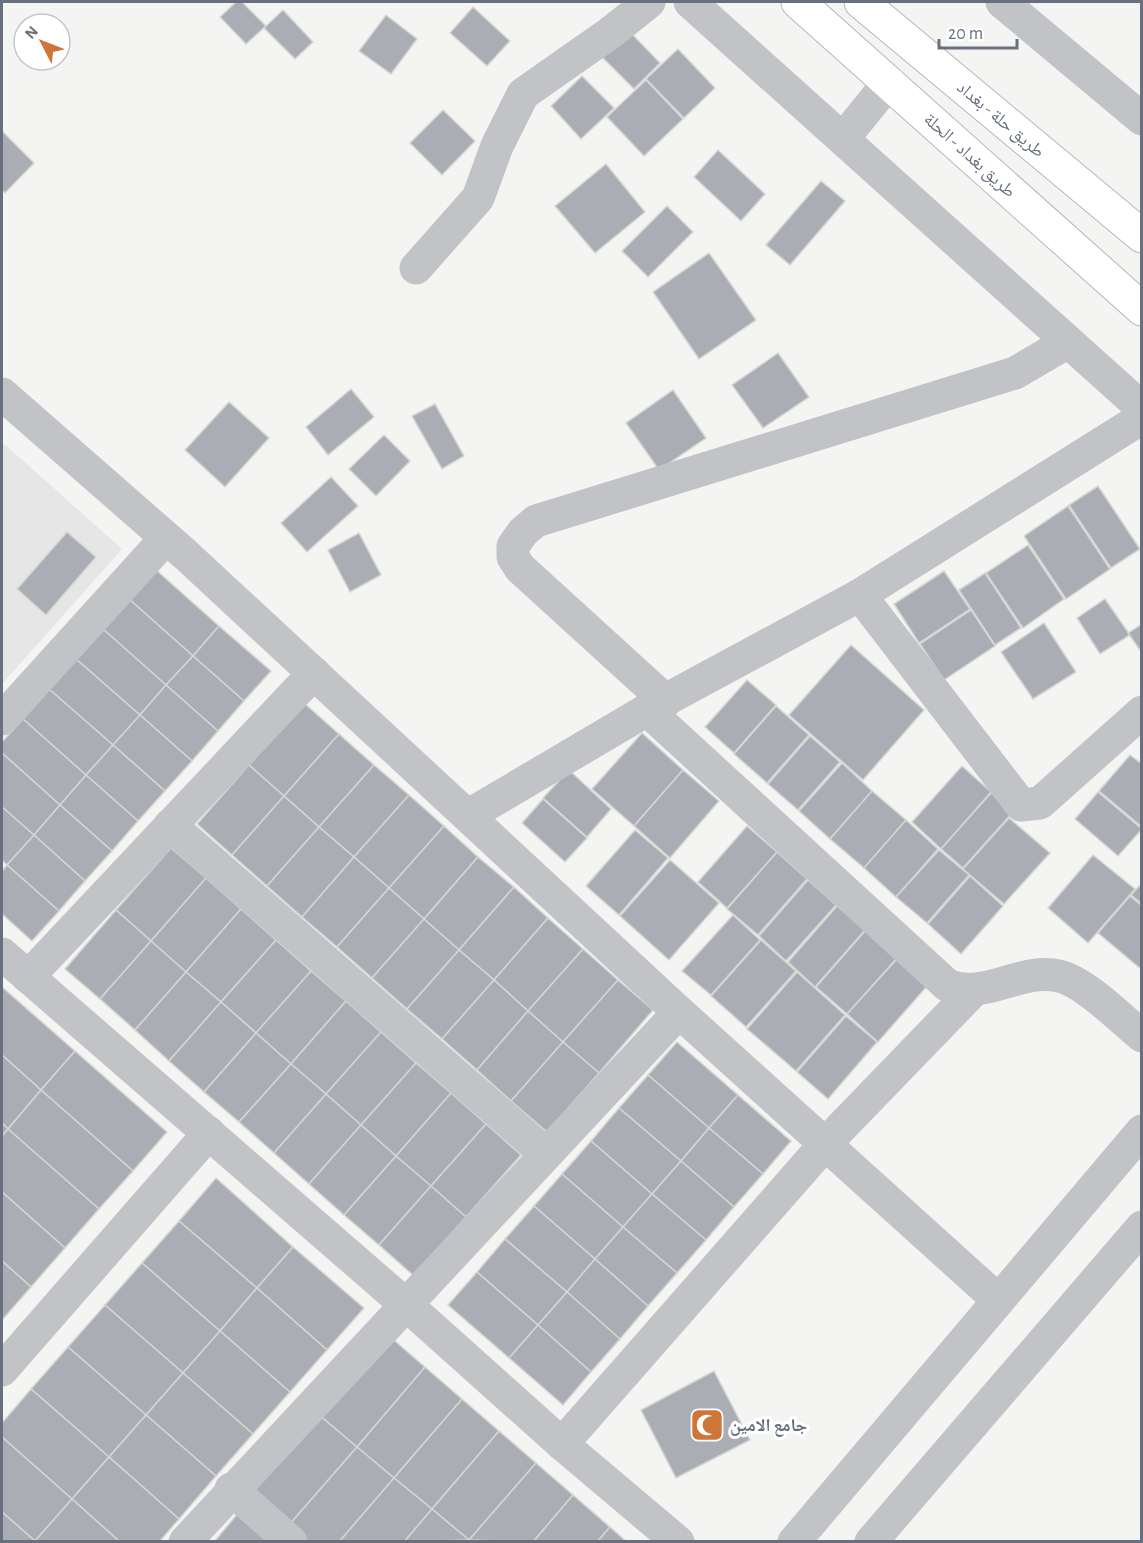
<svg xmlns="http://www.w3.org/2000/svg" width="1143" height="1543" viewBox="0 0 1143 1543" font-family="'Alegreya Sans','Noto Naskh Arabic',sans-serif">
	<rect width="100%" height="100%" fill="#f4f5f2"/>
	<!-- built -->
	<path fill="#e5e6e5" d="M 2,442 L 122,549 L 2,684 Z"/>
	<!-- building -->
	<g fill="#aaaeb4" stroke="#d6d6d4" stroke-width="1.5">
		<path d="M 236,2 L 242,2 L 266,26 L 246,44 L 220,17 Z"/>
		<path d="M 473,7 L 510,41 L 487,66 L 450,33 Z"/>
		<path d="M 283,10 L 313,42 L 295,59 L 264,28 Z"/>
		<path d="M 386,15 L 417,39 L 391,74 L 359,51 Z"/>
		<path d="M 629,31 L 660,63 L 634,89 L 602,57 Z"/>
		<path d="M 678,49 L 715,88 L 684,118 L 646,79 Z"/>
		<path d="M 582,76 L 614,108 L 581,139 L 551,106 Z"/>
		<path d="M 646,80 L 683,119 L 644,156 L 607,117 Z"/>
		<path d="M 443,110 L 475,141 L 442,175 L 410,143 Z"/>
		<path d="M 2,131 L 34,163 L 5,193 L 2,190 Z"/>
		<path d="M 718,150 L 765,194 L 741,221 L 694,177 Z"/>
		<path d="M 606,164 L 645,212 L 595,253 L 555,206 Z"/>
		<path d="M 821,181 L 845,201 L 790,265 L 766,245 Z"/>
		<path d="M 667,206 L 693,232 L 648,277 L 622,251 Z"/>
		<path d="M 709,253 L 756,320 L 699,359 L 653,292 Z"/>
		<path d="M 778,353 L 809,397 L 763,428 L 732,385 Z"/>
		<path d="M 351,389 L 374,417 L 328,455 L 306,427 Z"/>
		<path d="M 673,390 L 706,438 L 659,470 L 626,423 Z"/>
		<path d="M 229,402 L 269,438 L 225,487 L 185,450 Z"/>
		<path d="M 435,404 L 464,456 L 442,469 L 412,416 Z"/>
		<path d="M 384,435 L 410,461 L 376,496 L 349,469 Z"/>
		<path d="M 331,477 L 358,506 L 307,552 L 281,523 Z"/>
		<path d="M 1098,486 L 1140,549 L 1111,568 L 1069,505 Z"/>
		<path d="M 1068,506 L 1110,569 L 1066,599 L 1024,536 Z"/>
		<path d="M 67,532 L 96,557 L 46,615 L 17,589 Z"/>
		<path d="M 359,533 L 381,575 L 350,592 L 328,550 Z"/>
		<path d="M 1028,545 L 1064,599 L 1023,628 L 986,573 Z"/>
		<path d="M 155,569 L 219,626 L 193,656 L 129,599 Z"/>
		<path d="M 944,571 L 970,609 L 919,643 L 894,604 Z"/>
		<path d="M 985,573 L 1021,628 L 995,645 L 959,590 Z"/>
		<path d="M 129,599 L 193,656 L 166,685 L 103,629 Z"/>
		<path d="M 1105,599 L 1130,635 L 1100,654 L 1077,618 Z"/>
		<path d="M 971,610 L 995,646 L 944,680 L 920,644 Z"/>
		<path d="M 1044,623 L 1076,672 L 1033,699 L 1001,652 Z"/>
		<path d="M 1142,624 L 1142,653 L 1128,633 Z"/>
		<path d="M 219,626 L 271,671 L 244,701 L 193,656 Z"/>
		<path d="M 103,629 L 166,685 L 140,715 L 76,659 Z"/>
		<path d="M 851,645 L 924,710 L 863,780 L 789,715 Z"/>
		<path d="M 193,656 L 244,701 L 218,731 L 166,685 Z"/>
		<path d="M 76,659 L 140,715 L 113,745 L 49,689 Z"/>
		<path d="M 747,680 L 776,705 L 734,753 L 705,727 Z"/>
		<path d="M 166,685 L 218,731 L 192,761 L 140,715 Z"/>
		<path d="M 49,689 L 113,745 L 86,775 L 23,719 Z"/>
		<path d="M 304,703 L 339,734 L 284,796 L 249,765 Z"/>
		<path d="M 776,706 L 809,735 L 767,783 L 734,754 Z"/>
		<path d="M 140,715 L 192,761 L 165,791 L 113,745 Z"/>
		<path d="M 23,719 L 86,775 L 60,805 L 2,753 L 2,742 Z"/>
		<path d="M 642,733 L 683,770 L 634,826 L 592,789 Z"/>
		<path d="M 339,734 L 374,765 L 319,827 L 284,796 Z"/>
		<path d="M 810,736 L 840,762 L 798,810 L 768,784 Z"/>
		<path d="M 113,745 L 165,791 L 138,821 L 86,775 Z"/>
		<path d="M 2,753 L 60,805 L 34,835 L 2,807 Z"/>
		<path d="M 1130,755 L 1142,764 L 1142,827 L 1099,791 Z"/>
		<path d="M 842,763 L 872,791 L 830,839 L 799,811 Z"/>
		<path d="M 249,765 L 284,796 L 232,855 L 197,824 Z"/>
		<path d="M 374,765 L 409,795 L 354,857 L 319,827 Z"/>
		<path d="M 962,766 L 991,792 L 941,849 L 912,822 Z"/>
		<path d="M 569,770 L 611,809 L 587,837 L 543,798 Z"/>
		<path d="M 683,770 L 719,801 L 670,858 L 634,826 Z"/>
		<path d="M 86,775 L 138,821 L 112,851 L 60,805 Z"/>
		<path d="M 872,791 L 906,820 L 864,868 L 830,839 Z"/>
		<path d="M 1098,792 L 1142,829 L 1118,856 L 1075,819 Z"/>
		<path d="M 991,793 L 1013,812 L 963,868 L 941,849 Z"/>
		<path d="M 409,795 L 444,826 L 389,888 L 354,857 Z"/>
		<path d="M 284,796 L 319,827 L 267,886 L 232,855 Z"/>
		<path d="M 543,799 L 587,838 L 565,862 L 522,823 Z"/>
		<path d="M 60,805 L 112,851 L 85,881 L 34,835 Z"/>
		<path d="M 2,807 L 34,835 L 7,865 L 2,860 Z"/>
		<path d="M 1009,818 L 1050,853 L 1004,904 L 963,869 Z"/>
		<path d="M 906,820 L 938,849 L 896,897 L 864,868 Z"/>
		<path d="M 444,826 L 478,857 L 424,919 L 389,888 Z"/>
		<path d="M 747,826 L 777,852 L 727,908 L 698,882 Z"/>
		<path d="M 319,827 L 354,857 L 302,917 L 267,886 Z"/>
		<path d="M 635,830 L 668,858 L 619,915 L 586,886 Z"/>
		<path d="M 34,835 L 85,881 L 59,911 L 7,865 Z"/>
		<path d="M 171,848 L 206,878 L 151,941 L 116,910 Z"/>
		<path d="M 939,850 L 969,875 L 927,923 L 896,897 Z"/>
		<path d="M 777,852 L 807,879 L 758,935 L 727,909 Z"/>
		<path d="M 1093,855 L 1135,889 L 1088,943 L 1048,908 Z"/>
		<path d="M 354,857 L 389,888 L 337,947 L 302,917 Z"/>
		<path d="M 478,857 L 514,887 L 459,950 L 424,919 Z"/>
		<path d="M 670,860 L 719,903 L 669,960 L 620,916 Z"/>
		<path d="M 7,865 L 59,911 L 32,941 L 2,914 L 2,871 Z"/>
		<path d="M 970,876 L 1003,906 L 961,954 L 928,924 Z"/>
		<path d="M 206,878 L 241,909 L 186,972 L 151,941 Z"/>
		<path d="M 808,880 L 836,905 L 786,961 L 759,936 Z"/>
		<path d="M 1142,883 L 1142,904 L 1131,895 Z"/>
		<path d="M 514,887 L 548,918 L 494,980 L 459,950 Z"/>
		<path d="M 389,888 L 424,919 L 372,978 L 337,947 Z"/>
		<path d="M 1130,896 L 1142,906 L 1142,970 L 1098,933 Z"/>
		<path d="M 837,906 L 865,930 L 815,987 L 788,962 Z"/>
		<path d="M 241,909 L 276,940 L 221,1002 L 186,972 Z"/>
		<path d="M 116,910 L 151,941 L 100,999 L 65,969 Z"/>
		<path d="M 733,915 L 760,940 L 711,995 L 682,971 Z"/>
		<path d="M 548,918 L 583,949 L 528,1011 L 494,980 Z"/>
		<path d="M 424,919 L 459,950 L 407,1009 L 372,978 Z"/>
		<path d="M 866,930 L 897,958 L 847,1014 L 816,987 Z"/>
		<path d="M 276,940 L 311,971 L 256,1033 L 221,1002 Z"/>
		<path d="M 761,940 L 796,971 L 746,1027 L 711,996 Z"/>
		<path d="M 151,941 L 186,972 L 135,1030 L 100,999 Z"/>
		<path d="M 583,949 L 618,980 L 563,1042 L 528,1011 Z"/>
		<path d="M 459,950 L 494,980 L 442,1039 L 407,1009 Z"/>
		<path d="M 897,959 L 928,985 L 878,1042 L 847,1014 Z"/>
		<path d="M 311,971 L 346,1001 L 291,1064 L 256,1033 Z"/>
		<path d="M 186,972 L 221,1002 L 169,1061 L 135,1030 Z"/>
		<path d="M 797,972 L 845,1015 L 796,1071 L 747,1029 Z"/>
		<path d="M 494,980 L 528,1011 L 477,1070 L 442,1039 Z"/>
		<path d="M 618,980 L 653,1010 L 599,1073 L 563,1042 Z"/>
		<path d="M 2,987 L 75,1051 L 41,1090 L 2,1055 Z"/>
		<path d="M 346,1001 L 381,1032 L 326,1094 L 291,1064 Z"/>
		<path d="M 221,1002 L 256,1033 L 204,1092 L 169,1061 Z"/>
		<path d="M 528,1011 L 563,1042 L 511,1101 L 477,1070 Z"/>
		<path d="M 846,1016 L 877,1042 L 828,1099 L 797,1072 Z"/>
		<path d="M 381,1032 L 416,1063 L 361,1125 L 326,1094 Z"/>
		<path d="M 256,1033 L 291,1064 L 239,1122 L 204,1092 Z"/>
		<path d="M 563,1042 L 599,1073 L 547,1132 L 511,1101 Z"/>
		<path d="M 677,1042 L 738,1095 L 709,1128 L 648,1075 Z"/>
		<path d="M 75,1051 L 167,1132 L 133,1171 L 41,1090 Z"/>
		<path d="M 2,1055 L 41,1090 L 8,1129 L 2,1123 Z"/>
		<path d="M 416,1063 L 451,1093 L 396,1156 L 361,1125 Z"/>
		<path d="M 291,1064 L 326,1094 L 274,1153 L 239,1122 Z"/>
		<path d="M 648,1075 L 709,1128 L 681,1161 L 619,1108 Z"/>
		<path d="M 41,1090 L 133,1171 L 99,1209 L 8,1129 Z"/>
		<path d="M 451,1093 L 486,1124 L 431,1186 L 396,1156 Z"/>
		<path d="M 326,1094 L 361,1125 L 309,1184 L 274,1153 Z"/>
		<path d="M 738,1095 L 791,1141 L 763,1174 L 709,1128 Z"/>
		<path d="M 619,1108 L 681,1161 L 652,1194 L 591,1141 Z"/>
		<path d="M 2,1123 L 8,1129 L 2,1136 Z"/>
		<path d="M 486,1124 L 521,1155 L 466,1217 L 431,1186 Z"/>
		<path d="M 361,1125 L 396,1156 L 344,1215 L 309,1184 Z"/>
		<path d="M 709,1128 L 763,1174 L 734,1207 L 681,1161 Z"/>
		<path d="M 8,1129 L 99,1209 L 65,1248 L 2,1192 L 2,1136 Z"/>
		<path d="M 591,1141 L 652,1194 L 623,1227 L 562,1174 Z"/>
		<path d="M 396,1156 L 431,1186 L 379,1245 L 344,1215 Z"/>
		<path d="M 681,1161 L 734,1207 L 706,1240 L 652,1194 Z"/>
		<path d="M 562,1174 L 623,1227 L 595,1259 L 534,1206 Z"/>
		<path d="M 216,1178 L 293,1247 L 257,1288 L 179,1221 Z"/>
		<path d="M 431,1186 L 466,1217 L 414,1276 L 379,1245 Z"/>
		<path d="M 2,1192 L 65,1248 L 31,1287 L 2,1261 Z"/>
		<path d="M 652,1194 L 706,1240 L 677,1273 L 623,1227 Z"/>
		<path d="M 534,1206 L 595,1259 L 567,1292 L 505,1239 Z"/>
		<path d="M 179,1221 L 257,1288 L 220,1331 L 142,1263 Z"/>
		<path d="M 623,1227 L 677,1273 L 648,1306 L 595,1259 Z"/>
		<path d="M 505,1239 L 567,1292 L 538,1325 L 477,1272 Z"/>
		<path d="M 293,1247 L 364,1308 L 327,1350 L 257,1288 Z"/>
		<path d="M 595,1259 L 648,1306 L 620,1339 L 567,1292 Z"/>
		<path d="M 2,1261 L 31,1287 L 2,1320 Z"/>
		<path d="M 142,1263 L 220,1331 L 183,1373 L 105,1305 Z"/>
		<path d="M 477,1272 L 538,1325 L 509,1358 L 448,1305 Z"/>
		<path d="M 257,1288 L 327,1350 L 290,1392 L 220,1331 Z"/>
		<path d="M 567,1292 L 620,1339 L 591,1372 L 538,1325 Z"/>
		<path d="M 105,1305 L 183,1373 L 146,1415 L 68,1347 Z"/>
		<path d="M 538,1325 L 591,1372 L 563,1405 L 509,1358 Z"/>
		<path d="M 220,1331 L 290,1392 L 253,1434 L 183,1373 Z"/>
		<path d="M 388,1335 L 425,1367 L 357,1447 L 319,1415 Z"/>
		<path d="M 68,1347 L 146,1415 L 109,1457 L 31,1389 Z"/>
		<path d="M 425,1367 L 462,1399 L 394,1478 L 357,1447 Z"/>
		<path d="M 714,1371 L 750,1440 L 676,1478 L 641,1410 Z"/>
		<path d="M 183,1373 L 253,1434 L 216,1476 L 146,1415 Z"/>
		<path d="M 31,1389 L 109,1457 L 72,1499 L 2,1437 L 2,1423 Z"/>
		<path d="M 462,1399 L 499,1431 L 432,1509 L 394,1478 Z"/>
		<path d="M 146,1415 L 216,1476 L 179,1519 L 109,1457 Z"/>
		<path d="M 319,1415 L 357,1447 L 289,1525 L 252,1493 Z"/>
		<path d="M 499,1431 L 536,1463 L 469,1540 L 432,1509 Z"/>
		<path d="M 2,1437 L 72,1499 L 35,1541 L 2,1512 Z"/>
		<path d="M 357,1447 L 394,1478 L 339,1542 L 308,1542 L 289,1525 Z"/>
		<path d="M 109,1457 L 179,1519 L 159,1542 L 120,1542 L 72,1499 Z"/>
		<path d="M 536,1463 L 573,1495 L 533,1542 L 469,1540 Z"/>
		<path d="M 394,1478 L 432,1509 L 404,1542 L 339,1542 Z"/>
		<path d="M 573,1495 L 610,1527 L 597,1542 L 533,1542 Z"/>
		<path d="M 72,1499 L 120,1542 L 35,1541 Z"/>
		<path d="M 432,1509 L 469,1540 L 404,1542 Z"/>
		<path d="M 2,1512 L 35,1541 L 35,1542 L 2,1542 Z"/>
		<path d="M 239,1512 L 273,1542 L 214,1542 Z"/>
		<path d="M 610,1527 L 627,1542 L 597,1542 Z"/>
	</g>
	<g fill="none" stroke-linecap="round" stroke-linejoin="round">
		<defs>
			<g id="major">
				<path d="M 798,2 L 1142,309"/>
				<path d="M 861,2 L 1142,236"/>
			</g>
		</defs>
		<!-- major casing -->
		<use href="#major" stroke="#b4b6ba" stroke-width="35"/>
		<!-- minor -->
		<g stroke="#c1c3c6" stroke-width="33">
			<path d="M 690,2 L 1142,408"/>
			<path d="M 1002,2 L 1142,119"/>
			<path d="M 843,139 L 889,82"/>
			<path d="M 416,268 L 478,198 L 497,146 L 523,94 L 610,33 L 649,2"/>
			<path d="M 2,394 L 186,555 L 679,1012 L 998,1300"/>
			<path d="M 860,595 L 1021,805 L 1040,803 L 1142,712"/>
			<path d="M 666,701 L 520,568 L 513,557 L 513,546 L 523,532 L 536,521 L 1015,373 L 1068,342"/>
			<path d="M 647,710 L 947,985 C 985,1001 1020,967 1059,976 C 1085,982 1121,1019 1142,1036"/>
			<path d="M 2,719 L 166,538"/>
			<path d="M 469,815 L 647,710 L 860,595 L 1142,418"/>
			<path d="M 170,825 L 546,1154"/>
			<path d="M 2,954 L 420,1317 L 562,1444 L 678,1542"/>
			<path d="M 28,977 L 314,673"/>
			<path d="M 2,1370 L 209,1133"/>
			<path d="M 562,1444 L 826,1143 L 973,991"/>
			<path d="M 231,1489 L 291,1542"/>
			<path d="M 185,1542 L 679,1012"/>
			<path d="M 794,1542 L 1142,1131"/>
			<path d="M 871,1542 L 1142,1227"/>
		</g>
		<!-- major -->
		<use href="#major" stroke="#fff" stroke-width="33"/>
	</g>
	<!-- icons -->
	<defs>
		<symbol id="mosque-square" viewBox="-11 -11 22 22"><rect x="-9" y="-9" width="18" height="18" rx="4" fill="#cd763a" stroke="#fff"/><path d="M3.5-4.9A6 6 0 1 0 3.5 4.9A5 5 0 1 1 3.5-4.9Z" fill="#fff"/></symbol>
	</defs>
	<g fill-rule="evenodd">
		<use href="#mosque-square" x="688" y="1406" width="38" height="38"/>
	</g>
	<g text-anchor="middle" stroke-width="6" stroke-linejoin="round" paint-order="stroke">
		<!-- street labels -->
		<g font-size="18" fill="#68707f" stroke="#fff">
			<text transform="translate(1001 119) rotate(40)" y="6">طريق حلة - بغداد</text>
			<text transform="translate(970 155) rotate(42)" y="6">طريق بغداد - الحلة</text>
		</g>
		<!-- poi labels -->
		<g font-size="18" font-weight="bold" fill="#68707f" stroke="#fff" text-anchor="start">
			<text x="730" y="1431">جامع الامين</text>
		</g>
	</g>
	<!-- border -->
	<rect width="1143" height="1543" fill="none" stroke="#68707f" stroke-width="6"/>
	<!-- north arrow -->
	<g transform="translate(42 42) rotate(312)"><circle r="28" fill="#ffffff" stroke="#c3c6cc" stroke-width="1.5"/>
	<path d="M0-4.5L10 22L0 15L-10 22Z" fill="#cd763a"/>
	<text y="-9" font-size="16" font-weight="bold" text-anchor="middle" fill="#68707f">N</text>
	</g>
	<!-- scale -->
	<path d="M939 39v9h78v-9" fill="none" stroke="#68707f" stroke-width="3"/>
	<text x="948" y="39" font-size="18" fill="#68707f" stroke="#ffffff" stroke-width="4.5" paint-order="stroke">20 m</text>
</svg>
